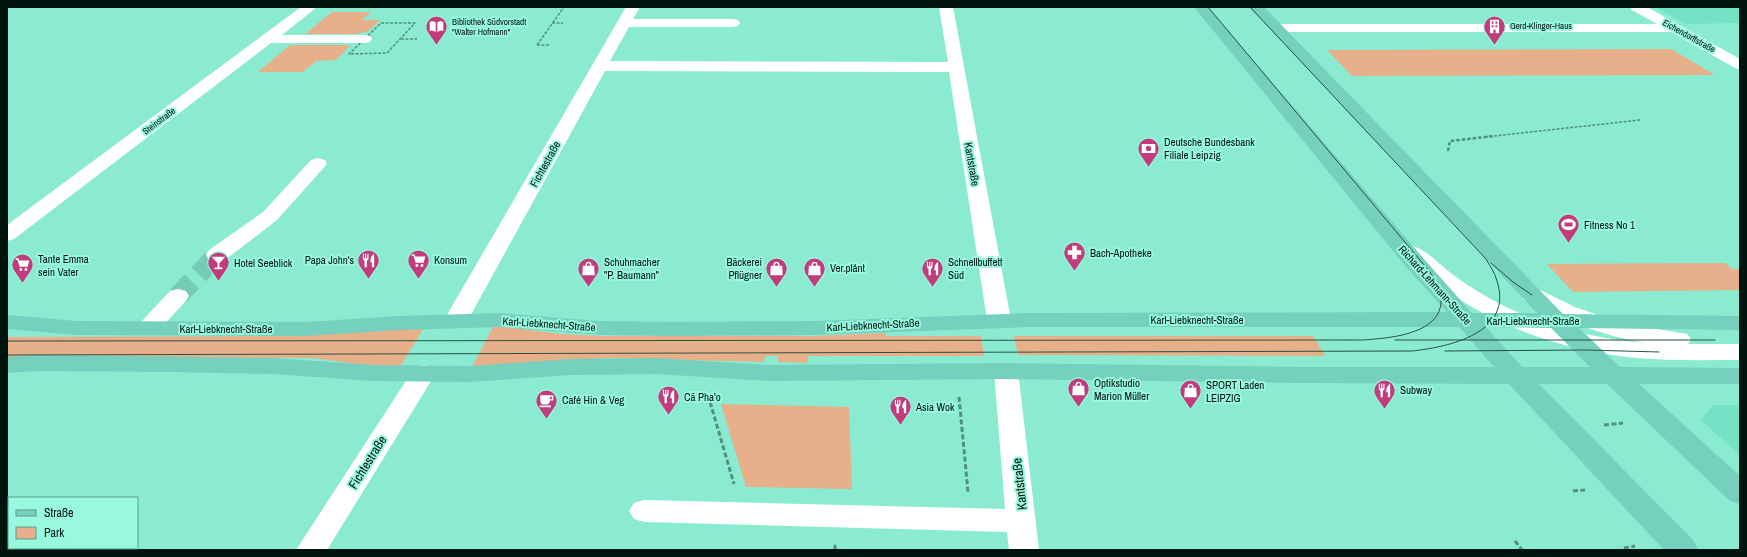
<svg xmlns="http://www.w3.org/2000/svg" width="1747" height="557" viewBox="0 0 1747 557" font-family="'Archivo Narrow',sans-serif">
	<rect width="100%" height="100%" fill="#8aebd0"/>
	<!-- built -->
	<g fill="#74e2c5">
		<path d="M 1655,7 L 1740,7 L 1740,23 L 1685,24 Z"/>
		<path d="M 1713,405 L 1740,405 L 1740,455 L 1701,420 Z"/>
	</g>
	<!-- green -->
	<g fill="#e8af8b">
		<path d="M 332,12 L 371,12 L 362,20 L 380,20 L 367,32 L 355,34 L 305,34 Z"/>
		<path d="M 290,45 L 346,45 L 350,46 L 336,60 L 316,61 L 303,72 L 258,72 Z"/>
		<path d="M 1671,49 L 1715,75 L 1352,76 L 1327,50 Z"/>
		<path d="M 1725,263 L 1732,269 L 1740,269 L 1740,290 L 1573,292 L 1547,264 Z"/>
		<path d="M 425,326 L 400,367 L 371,366 L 313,358 L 7,358 L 7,337 L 280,336 L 326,334 Z"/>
		<path d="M 493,327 L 508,327 L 560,334 L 602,336 L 815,336 L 886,333 L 886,336 L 981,336 L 984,356 L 808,356 L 807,363 L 778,362 L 778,356 L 765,356 L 764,362 L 607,358 L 472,367 Z"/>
		<path d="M 1014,336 L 1313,336 L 1325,356 L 1018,355 Z"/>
		<path d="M 721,404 L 849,407 L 852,489 L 746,487 Z"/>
	</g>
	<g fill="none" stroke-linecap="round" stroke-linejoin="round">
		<!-- minor-tunnel -->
		<path stroke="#75cbb3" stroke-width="20" stroke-dasharray="20 10" stroke-linecap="butt" d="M 178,296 L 217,255"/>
		<!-- path-far2 -->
		<g stroke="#51907e" stroke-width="1.5" stroke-dasharray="3 1.5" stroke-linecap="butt">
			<path d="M 381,23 L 415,23 L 387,53 L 349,54 Z"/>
			<path d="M 552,23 L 563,23"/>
			<path d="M 401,39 L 417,39"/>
			<path d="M 537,45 L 564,7"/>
			<path d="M 537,45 L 549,45"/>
			<path d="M 1485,137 L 1640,120"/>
		</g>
		<!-- path-far1 -->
		<path stroke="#51907e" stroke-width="2.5" stroke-dasharray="3.5 2" stroke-linecap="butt" d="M 1448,151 L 1450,141 L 1494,136"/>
		<!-- path -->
		<g stroke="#51907e" stroke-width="3" stroke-dasharray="5 2.5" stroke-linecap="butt">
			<path d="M 708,395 L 734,484"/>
			<path d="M 959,397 L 968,492"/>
			<path d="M 1604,425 L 1623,423"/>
			<path d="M 1573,491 L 1585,490"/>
			<path d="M 1515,541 L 1522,550"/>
			<path d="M 1624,548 L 1635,546"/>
			<path d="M 835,550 L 835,546 L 837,546"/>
		</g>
		<!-- minor -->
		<g fill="#fff" fill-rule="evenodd">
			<path d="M 301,7 L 317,7 L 282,35 L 365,35 L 370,36 L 372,39 L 370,42 L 365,43 L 271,43 L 14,239 L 7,241 L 7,225 Z"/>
			<path d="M 626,7 L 640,7 L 633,19 L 733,19 L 738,20 L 740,23 L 738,26 L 733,27 L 629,27 L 610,61 L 948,62 L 939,7 L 953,7 L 1011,320 L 1007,325 L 999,327 L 991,325 L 987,320 L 949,72 L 605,71 L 468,320 L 464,325 L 456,327 L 448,325 L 444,320 Z"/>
			<path d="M 1630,7 L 1647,7 L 1740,59 L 1740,70 L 1735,68 L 1671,32 L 1276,32 L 1271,31 L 1269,28 L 1271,25 L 1276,24 L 1657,24 L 1632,10 Z"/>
			<path d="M 318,158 L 325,160 L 327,164 L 277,220 L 225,260 L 217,261 L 209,260 L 206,255 L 209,250 L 263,212 L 311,160 Z"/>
			<path d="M 1412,246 C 1425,249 1436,261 1447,270 C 1455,277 1465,283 1474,289 C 1525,322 1586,338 1646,343 C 1603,336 1562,320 1524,300 L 1521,295 L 1524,290 L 1532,288 L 1540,290 L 1575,307 L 1622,323 L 1687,334 L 1691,339 L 1688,344 L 1740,344 L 1740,360 C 1706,360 1671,361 1637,358 C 1575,352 1512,333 1459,299 C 1440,287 1422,272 1405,256 L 1401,252 L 1405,248 Z"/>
			<path d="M 178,289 L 186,291 L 189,296 L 186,301 L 156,333 L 148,335 L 140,333 L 136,328 L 140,323 L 170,291 Z"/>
			<path d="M 1006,363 L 1015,365 L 1018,371 L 1039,550 L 1009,550 L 1007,532 L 644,522 L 634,519 L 629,511 L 634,503 L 644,500 L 1005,509 L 994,371 L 997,365 Z"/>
			<path d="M 424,365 L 433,367 L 436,373 L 327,550 L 296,550 L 415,367 Z"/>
		</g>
		<!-- major -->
		<path fill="#76d0be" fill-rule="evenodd" d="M 1194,7 L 1208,7 L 1423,258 L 1472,313 L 1537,313 L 1249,7 L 1264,7 L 1563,314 L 1740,316 L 1740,330 L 1579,328 L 1620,367 L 1740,368 L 1740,384 L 1639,384 L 1740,476 L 1740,504 L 1730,501 L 1607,384 L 1539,384 L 1694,541 L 1698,550 L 1664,550 L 1509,384 L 1300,383 L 1006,379 L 769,381 L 656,374 L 571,375 L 470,382 L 374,381 L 273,374 L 172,372 L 39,371 L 7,373 L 7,357 L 39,355 L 273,358 L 374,365 L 470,366 L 571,359 L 656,358 L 769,365 L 1006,363 L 1300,367 L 1494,367 L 1459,327 L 1029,327 L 815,335 L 674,336 L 599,335 L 500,327 L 399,330 L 306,336 L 76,335 L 7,329 L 7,315 L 76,321 L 306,322 L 399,316 L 500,313 L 599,321 L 674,322 L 815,321 L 1029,313 L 1447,312 L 1407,268 ZM 1486,327 L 1551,328 L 1590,367 L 1522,367 Z"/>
		<!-- tram -->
		<g stroke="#285145" stroke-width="1">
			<path d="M 1491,263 L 1513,282 L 1532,295"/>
			<path d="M 1395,340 L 1715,340"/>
			<path d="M 7,341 L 1363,340 C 1391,338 1450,334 1440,291 C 1438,285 1433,278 1430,272 L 1208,7"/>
			<path d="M 1445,351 L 1586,350 L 1659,352"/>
			<path d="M 7,355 L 1412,351 C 1449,347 1514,333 1497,281 C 1495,273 1490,266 1486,259 L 1250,7"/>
		</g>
	</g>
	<!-- icons -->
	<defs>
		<symbol id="building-pin" viewBox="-11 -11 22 30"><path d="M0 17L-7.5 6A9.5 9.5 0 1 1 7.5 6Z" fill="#c13b7d" stroke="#98f9de"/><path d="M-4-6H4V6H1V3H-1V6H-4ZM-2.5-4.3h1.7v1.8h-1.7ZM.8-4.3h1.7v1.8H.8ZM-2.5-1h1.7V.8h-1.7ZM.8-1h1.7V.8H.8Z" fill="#fff"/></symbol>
		<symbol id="library-pin" viewBox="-11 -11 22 30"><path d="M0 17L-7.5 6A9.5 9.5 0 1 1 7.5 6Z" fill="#c13b7d" stroke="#98f9de"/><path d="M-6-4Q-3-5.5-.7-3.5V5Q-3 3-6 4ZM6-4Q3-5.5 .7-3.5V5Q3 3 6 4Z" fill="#fff"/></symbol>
		<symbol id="bank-pin" viewBox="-11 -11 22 30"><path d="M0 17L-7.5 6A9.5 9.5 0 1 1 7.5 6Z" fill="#c13b7d" stroke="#98f9de"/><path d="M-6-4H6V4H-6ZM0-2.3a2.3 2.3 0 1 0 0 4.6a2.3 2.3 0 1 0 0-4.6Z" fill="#fff"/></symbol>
		<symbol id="stadium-pin" viewBox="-11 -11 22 30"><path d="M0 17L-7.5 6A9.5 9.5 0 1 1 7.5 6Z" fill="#c13b7d" stroke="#98f9de"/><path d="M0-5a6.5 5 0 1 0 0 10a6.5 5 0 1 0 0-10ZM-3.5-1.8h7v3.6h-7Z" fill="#fff"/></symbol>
		<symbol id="pharmacy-pin" viewBox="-11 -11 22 30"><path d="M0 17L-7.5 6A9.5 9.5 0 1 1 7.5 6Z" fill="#c13b7d" stroke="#98f9de"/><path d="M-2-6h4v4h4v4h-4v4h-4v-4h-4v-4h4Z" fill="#fff"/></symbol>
		<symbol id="restaurant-pin" viewBox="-11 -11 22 30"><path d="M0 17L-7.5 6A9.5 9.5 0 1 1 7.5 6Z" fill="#c13b7d" stroke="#98f9de"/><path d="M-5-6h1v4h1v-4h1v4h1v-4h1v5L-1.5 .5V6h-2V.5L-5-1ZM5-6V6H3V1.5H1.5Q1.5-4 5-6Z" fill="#fff"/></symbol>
		<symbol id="supermarket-pin" viewBox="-11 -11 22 30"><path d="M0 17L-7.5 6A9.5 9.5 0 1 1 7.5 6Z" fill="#c13b7d" stroke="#98f9de"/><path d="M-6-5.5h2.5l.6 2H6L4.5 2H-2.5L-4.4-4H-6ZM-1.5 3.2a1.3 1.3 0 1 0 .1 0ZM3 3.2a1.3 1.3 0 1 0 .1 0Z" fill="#fff"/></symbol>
		<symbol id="bar-pin" viewBox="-11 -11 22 30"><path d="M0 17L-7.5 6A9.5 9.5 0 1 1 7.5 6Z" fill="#c13b7d" stroke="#98f9de"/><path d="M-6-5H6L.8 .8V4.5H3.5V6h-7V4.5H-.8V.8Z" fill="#fff"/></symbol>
		<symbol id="shop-pin" viewBox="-11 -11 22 30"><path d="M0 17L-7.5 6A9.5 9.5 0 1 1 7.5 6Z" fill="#c13b7d" stroke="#98f9de"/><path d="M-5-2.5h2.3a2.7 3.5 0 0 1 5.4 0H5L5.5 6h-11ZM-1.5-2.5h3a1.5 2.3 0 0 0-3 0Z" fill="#fff"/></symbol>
		<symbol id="cafe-pin" viewBox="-11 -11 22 30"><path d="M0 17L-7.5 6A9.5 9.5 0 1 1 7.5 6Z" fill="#c13b7d" stroke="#98f9de"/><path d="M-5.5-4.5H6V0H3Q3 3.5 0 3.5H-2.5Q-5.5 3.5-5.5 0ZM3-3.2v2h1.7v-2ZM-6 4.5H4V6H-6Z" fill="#fff"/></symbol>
	</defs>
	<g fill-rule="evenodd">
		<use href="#building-pin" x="1482" y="14" width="25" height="34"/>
		<use href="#library-pin" x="424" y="14" width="25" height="34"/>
		<use href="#bank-pin" x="1136" y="136" width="25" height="34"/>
		<use href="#stadium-pin" x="1556" y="212" width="25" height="34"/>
		<use href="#pharmacy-pin" x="1062" y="240" width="25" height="34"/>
		<use href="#restaurant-pin" x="356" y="248" width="25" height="34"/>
		<use href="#supermarket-pin" x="406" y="248" width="25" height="34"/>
		<use href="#bar-pin" x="206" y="250" width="25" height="34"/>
		<use href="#supermarket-pin" x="10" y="252" width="25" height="34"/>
		<use href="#shop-pin" x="576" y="256" width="25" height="34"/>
		<use href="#shop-pin" x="764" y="256" width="25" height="34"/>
		<use href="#shop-pin" x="802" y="256" width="25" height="34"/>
		<use href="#restaurant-pin" x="920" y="256" width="25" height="34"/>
		<use href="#shop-pin" x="1066" y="376" width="25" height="34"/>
		<use href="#restaurant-pin" x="1372" y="378" width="25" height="34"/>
		<use href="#shop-pin" x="1178" y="378" width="25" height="34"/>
		<use href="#restaurant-pin" x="656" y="384" width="25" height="34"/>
		<use href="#cafe-pin" x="534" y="388" width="25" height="34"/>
		<use href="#restaurant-pin" x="888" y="394" width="25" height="34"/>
	</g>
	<g text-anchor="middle" stroke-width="4" stroke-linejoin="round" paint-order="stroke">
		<!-- far-poi labels -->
		<g font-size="9" fill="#01130d" stroke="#98f9de" text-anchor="start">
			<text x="452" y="25">Bibliothek Südvorstadt<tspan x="452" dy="10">"Walter Hofmann"</tspan></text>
			<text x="1510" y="29">Gerd-Klinger-Haus</text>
		</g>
		<!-- far-street labels -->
		<g font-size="9" fill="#01130d" stroke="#98f9de">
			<text transform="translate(1689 36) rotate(29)" y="3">Eichendorffstraße</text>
			<text transform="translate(159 121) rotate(-37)" y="3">Steinstraße</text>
		</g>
		<!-- poi labels -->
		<g font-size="11" fill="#01130d" stroke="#98f9de" text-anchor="start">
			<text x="1164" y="146">Deutsche Bundesbank<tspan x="1164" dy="13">Filiale Leipzig</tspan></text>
			<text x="1584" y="229">Fitness No 1</text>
			<text x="1090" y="257">Bach-Apotheke</text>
			<text x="38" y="263">Tante Emma<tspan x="38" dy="13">sein Vater</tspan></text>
			<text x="354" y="264" text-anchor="end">Papa John's</text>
			<text x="434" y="264">Konsum</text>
			<text x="604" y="266">Schuhmacher<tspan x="604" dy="13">"P. Baumann"</tspan></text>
			<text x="762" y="266" text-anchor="end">Bäckerei<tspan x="762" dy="13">Pflügner</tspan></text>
			<text x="948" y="266">Schnellbuffett<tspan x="948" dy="13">Süd</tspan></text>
			<text x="234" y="267">Hotel Seeblick</text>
			<text x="830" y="272">Ver.plånt</text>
			<text x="1094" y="387">Optikstudio<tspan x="1094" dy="13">Marion Müller</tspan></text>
			<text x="1206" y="389">SPORT Laden<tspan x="1206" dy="13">LEIPZIG</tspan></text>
			<text x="1400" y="394">Subway</text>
			<text x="684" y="401">Cā Pha'o</text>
			<text x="562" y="404">Café Hin &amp; Veg</text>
			<text x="916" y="411">Asia Wok</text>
		</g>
		<!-- street labels -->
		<g font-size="11" fill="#01130d" stroke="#98f9de">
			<text transform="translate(545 164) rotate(-61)" y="4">Fichtestraße</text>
			<text transform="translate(972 164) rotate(80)" y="4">Kantstraße</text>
			<text transform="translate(1435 285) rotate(48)" y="4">Richard-Lehmann-Straße</text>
			<text x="1197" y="324">Karl-Liebknecht-Straße</text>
			<text x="1533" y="325">Karl-Liebknecht-Straße</text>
			<text transform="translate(549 324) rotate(4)" y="4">Karl-Liebknecht-Straße</text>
			<text transform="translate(873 325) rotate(-3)" y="4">Karl-Liebknecht-Straße</text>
			<text x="226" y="333">Karl-Liebknecht-Straße</text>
		</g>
		<!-- near-street labels -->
		<g font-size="13" fill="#01130d" stroke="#98f9de">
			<text transform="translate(367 462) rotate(-58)" y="5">Fichtestraße</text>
			<text transform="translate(1019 484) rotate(-96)" y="5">Kantstraße</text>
		</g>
	</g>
	<!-- border -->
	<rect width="1747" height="557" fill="none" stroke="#01130d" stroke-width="16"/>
	<!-- legend -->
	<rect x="8" y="497" width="130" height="52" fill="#98f9de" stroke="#5c9d8a"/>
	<rect x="16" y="510" width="20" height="6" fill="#76d0be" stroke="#5c9d8a"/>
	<text x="44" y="517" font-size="12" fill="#01130d">Straße</text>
	<rect x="16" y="527" width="20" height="12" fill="#e8af8b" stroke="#5c9d8a"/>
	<text x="44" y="537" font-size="12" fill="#01130d">Park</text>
</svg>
